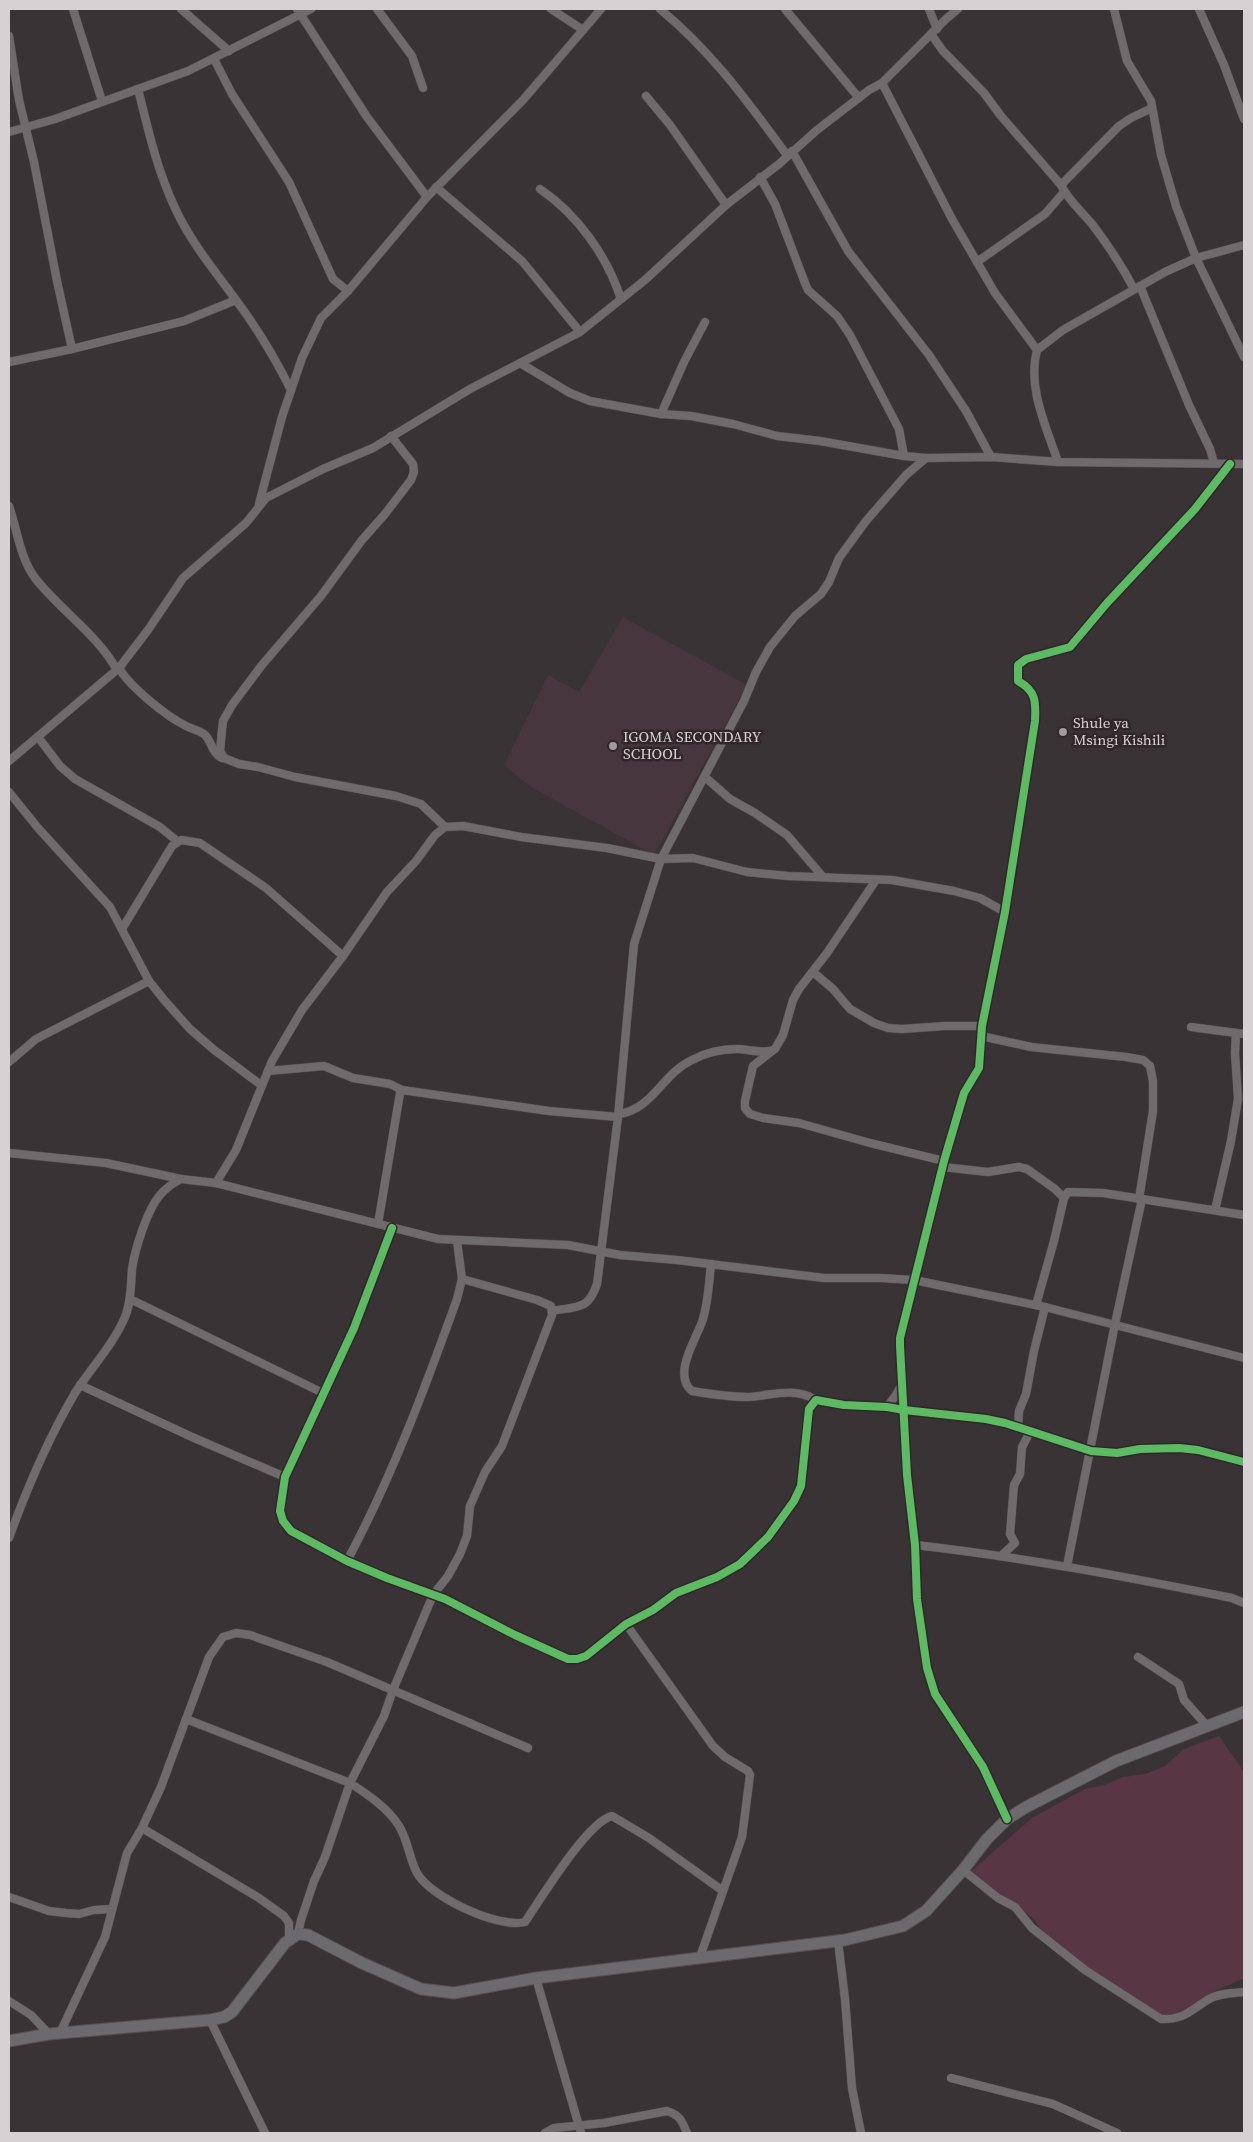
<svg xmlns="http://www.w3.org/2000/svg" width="1253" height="2142" viewBox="0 0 1253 2142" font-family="'Source Serif 4',serif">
	<rect width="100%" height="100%" fill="#393336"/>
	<!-- built -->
	<path fill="#47363d" d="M 623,617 L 747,685 L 654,855 L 531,787 L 504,765 L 548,675 L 579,692 Z"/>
	<!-- green -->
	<path fill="#593644" d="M 1219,1736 L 1244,1772 L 1244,1978 L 1213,1992 L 1192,2010 L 1165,2020 L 1050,1946 L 1035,1920 L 1014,1904 L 967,1875 L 1032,1818 L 1085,1789 L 1104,1785 L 1123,1777 L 1145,1774 L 1165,1766 L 1184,1749 Z"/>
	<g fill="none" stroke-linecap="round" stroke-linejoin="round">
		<defs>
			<g id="street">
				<path d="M 73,9 L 102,101"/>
				<path d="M 181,9 L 229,51"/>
				<path d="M 297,9 L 367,117 L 427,197"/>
				<path d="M 377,9 L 412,56 L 423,88"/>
				<path d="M 551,9 L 583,30"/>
				<path d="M 660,9 C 712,52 747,101 787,155"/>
				<path d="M 785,9 L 859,98"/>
				<path d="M 929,9 L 937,29"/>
				<path d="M 1114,9 L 1127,61 L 1151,101 L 1161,155 L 1176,206 L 1196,258 L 1244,357"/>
				<path d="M 1199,9 L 1224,65 L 1244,119"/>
				<path d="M 931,34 L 943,51 L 984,93 L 1001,116 L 1061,185 C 1068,200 1081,211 1092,224 C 1108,245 1122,266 1134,289"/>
				<path d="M 9,36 L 19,100 L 34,162 L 57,281 L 72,349"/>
				<path d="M 214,59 L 232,94 L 289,182 L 333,279 L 348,291"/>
				<path d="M 882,83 L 952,219 L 995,293 L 1037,350"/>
				<path d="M 138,89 C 148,129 157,170 175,208 C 190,241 214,270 236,300 C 257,328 275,358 291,390"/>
				<path d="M 646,96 L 670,125 L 726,205"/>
				<path d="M 9,132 L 55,119 L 188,71 L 311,9"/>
				<path d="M 792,151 L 848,251 L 929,355 L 966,411 L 991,457"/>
				<path d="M 760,177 L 775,204 L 805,283 L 808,290 L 837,316 L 850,335 L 899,429 L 904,456"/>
				<path d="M 1061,185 L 1119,126 L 1131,118 L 1152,108"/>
				<path d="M 436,187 L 522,261 L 580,332"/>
				<path d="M 540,189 C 578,215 607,256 621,299"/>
				<path d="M 977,262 L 1045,214 L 1064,192"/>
				<path d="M 1140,286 L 1189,405 L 1210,449 L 1214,463"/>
				<path d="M 9,362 L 72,349 L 184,321 L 236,300"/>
				<path d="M 520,363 L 570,393 L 590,401 L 661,414 L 691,416 L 733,424 L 777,436 L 820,441 L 904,456 L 926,458 L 991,457 L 1058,462 L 1244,464"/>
				<path d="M 661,414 L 684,362 L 705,322"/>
				<path d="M 391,436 L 413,464 L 414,472 L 411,480 L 385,514 L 362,540 L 321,596 L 262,665 L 232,705 L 223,721 L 222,730 L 220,751 L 224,758 L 239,764 L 258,767 L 295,777 L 396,796 L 421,804 L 445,827"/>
				<path d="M 1058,462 C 1046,426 1027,387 1037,350 L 1063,330 L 1165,272 L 1196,258 L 1244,245"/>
				<path d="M 259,504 L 282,417 L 302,358 L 321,318 L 348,291 L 427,197 L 523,100 L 601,9"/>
				<path d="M 9,506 C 17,529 20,558 35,578 C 60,610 97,634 117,670"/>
				<path d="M 119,668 C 130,687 166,716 186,726 C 192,729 198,730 204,734 C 212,741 212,754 222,758"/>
				<path d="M 38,737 L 60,766 L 75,779 L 160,827 L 177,841"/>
				<path d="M 9,761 L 119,668 L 148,630 L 183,578 L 246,523 L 266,498 L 323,469 L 373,448 L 470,389 L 580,332 L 645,280 L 726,205 L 779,164 L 817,130 L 869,90 L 882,83 L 946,19 L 958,9"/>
				<path d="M 705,777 L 730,799 L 755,813 L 787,835 L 823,877"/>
				<path d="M 9,792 L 38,828 L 110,907 L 149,981 L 165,1001 L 190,1029 L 213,1049 L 261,1085"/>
				<path d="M 122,929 L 172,846 L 181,840 L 200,843 L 266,888 L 343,956"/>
				<path d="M 813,972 L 833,989 L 850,1009 L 874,1023 L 888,1028 L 902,1029 L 945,1026 L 982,1026"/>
				<path d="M 1191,1027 L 1244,1034"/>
				<path d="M 981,1036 L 1031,1047 L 1126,1057 L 1143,1060 L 1150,1066 L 1153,1081 L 1153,1111 L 1139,1199"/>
				<path d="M 772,1051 L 753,1066 L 745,1101 L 745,1108 L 750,1114 L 763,1118 L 799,1123 L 870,1143 L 944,1161"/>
				<path d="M 9,1062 L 36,1039 L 149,981"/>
				<path d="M 268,1071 L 324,1066 L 353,1078 L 390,1084 L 402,1090"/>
				<path d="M 619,1114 C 653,1109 662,1074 692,1060 C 705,1053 722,1049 737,1049 C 748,1049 765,1055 775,1049 L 783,1035 L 793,1000 L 799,989 L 827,953 L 876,880"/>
				<path d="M 9,1153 L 106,1163 L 181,1179 L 216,1183 L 438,1239 L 568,1245 L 620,1255 L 677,1260 L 824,1278 L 880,1278 L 914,1280 L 1045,1307 L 1244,1358"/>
				<path d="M 943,1167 L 988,1172 L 1019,1167 L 1027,1169 L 1055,1189 L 1064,1198"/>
				<path d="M 216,1183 L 236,1150 L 272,1061 L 302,1010 L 343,956 L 387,892 L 416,861 L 435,835 L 445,827 L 463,826 L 521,837 L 607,848 L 661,859 L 693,858 L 747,872 L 788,876 L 892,880 L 954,891 L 980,898 L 1005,912"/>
				<path d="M 1215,1210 L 1231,1141 L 1238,1099 L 1235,1053 L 1236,1033"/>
				<path d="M 378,1224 L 400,1093 L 402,1090 L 549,1111 L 618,1117"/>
				<path d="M 392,1228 L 354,1328 L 285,1477 L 280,1511 L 283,1521 L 291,1531 L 347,1561 L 387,1578 L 445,1599 L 515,1635 L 568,1659 L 577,1659 L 586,1656 L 626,1624 L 653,1610 L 676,1593 L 717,1577 L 740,1564 L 768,1537 L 794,1501 L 801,1486 L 809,1409 L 816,1400 L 844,1405 L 887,1407 L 904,1410 L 986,1419 L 1005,1423 L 1091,1451 L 1117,1453 L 1140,1449 L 1179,1448 L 1198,1450 L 1244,1462"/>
				<path d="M 711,1264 C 709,1283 708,1305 702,1322 C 696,1339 672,1375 692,1391 C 710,1394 728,1397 747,1397 C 771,1396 794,1386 816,1400"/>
				<path d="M 130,1299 L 325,1394"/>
				<path d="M 1036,1305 L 1054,1241 L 1064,1198 L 1068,1192 L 1103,1193 L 1244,1215"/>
				<path d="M 552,1311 C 577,1306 588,1311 597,1284 L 618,1117 L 634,944 L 661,859 L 744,701 L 756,672 L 770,647 L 795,616 L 821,594 L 829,582 L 839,558 L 866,521 L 906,475 L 926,458"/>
				<path d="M 80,1385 L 192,1437 L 285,1477"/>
				<path d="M 887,1407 L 896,1395 L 901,1386"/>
				<path d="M 1018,1428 L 1019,1411 L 1026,1394 L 1034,1351 L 1045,1307"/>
				<path d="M 9,1538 C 27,1488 48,1439 75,1393 C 91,1368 113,1345 125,1317 C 131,1303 131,1284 132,1269 C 135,1249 147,1210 160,1195 C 166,1188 173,1183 181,1179"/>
				<path d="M 915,1545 C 1022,1557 1127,1577 1232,1598 L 1244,1603"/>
				<path d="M 1002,1555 L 1015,1543 L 1010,1534 L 1014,1485 L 1020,1474 L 1022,1447 L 1030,1432"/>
				<path d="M 347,1561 C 392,1477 425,1388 457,1299 L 462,1279 L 457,1241"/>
				<path d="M 1067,1566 L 1115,1324 L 1142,1199"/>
				<path d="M 626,1624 L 713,1746 L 725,1757 L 748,1771 L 750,1775 L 742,1837 L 700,1957"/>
				<path d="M 1138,1657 L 1179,1684 L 1184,1700 L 1207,1726"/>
				<path d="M 186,1719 L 350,1783 C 367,1794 388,1808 399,1826 C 408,1840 409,1858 417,1873 C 430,1897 499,1929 525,1922 C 540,1900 587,1822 612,1816 L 649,1838 L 723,1891"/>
				<path d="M 1007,1819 L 983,1767 L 935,1694 L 927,1668 L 917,1599 L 915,1545 L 907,1475 L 900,1346 L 900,1338 L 944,1161 L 964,1093 L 979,1068 L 982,1026 L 1005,912 L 1035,721 C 1036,701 1036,691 1018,681 L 1018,665 L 1026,659 L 1070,647 L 1107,603 L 1195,509 L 1230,464"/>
				<path d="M 142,1828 L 259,1898 L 284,1916 L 289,1923 L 289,1940"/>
				<path d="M 963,1870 L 998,1898 L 1015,1907 L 1032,1928 L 1085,1970 L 1161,2019 C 1184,2020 1191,2010 1209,1999 C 1219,1993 1233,1993 1244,1992"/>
				<path d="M 9,1897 L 49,1911 L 66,1913 L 79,1914 L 94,1910 L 112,1909"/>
				<path d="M 298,1934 L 301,1920 L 314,1881 L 325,1857 L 350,1783 L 384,1716 L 393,1690 L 433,1595 L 448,1576 L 460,1554 L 467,1536 L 470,1506 L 485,1472 L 502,1446 L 552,1315 L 551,1306 L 537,1300 L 462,1279"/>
				<path d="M 838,1941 L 845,1999 L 852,2088 L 861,2133"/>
				<path d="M 536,1978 L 581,2133"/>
				<path d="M 9,2001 L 31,2015 L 49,2034"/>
				<path d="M 210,2020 L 265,2133"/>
				<path d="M 60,2033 L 105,1937 L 127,1853 L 142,1828 L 161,1787 L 209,1657 L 223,1637 L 236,1633 L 250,1635 L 327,1662 L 528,1748"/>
				<path d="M 951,2078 L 1053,2104 L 1117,2133"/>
				<path d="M 545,2133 L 554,2128 L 604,2123 L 667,2111 C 680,2115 682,2121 687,2133"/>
			</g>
			<path id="secondary" d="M 9,2041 L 49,2034 L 210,2020 L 224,2017 L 232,2012 L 285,1943 L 298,1934 L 308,1935 L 362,1963 L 421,1989 L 454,1993 L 536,1978 L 845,1940 L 903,1926 L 926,1911 L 963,1870 L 987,1839 L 1007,1819 L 1028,1806 L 1116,1761 L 1244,1712"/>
		</defs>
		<!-- street casing -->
		<use href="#street" stroke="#554f51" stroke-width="9"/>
		<!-- secondary casing -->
		<use href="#secondary" stroke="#554f51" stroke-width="13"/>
		<!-- street -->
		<use href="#street" stroke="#6f6a6c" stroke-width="8"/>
		<!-- secondary -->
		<use href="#secondary" stroke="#6c6a6c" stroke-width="11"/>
		<defs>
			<g id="cycleway">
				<path d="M 392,1228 L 354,1328 L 285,1477 L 280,1511 L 283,1521 L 291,1531 L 347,1561 L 387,1578 L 445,1599 L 515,1635 L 568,1659 L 577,1659 L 586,1656 L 626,1624 L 653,1610 L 676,1593 L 717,1577 L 740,1564 L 768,1537 L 794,1501 L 801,1486 L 809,1409 L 816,1400 L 844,1405 L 887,1407 L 904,1410 L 986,1419 L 1005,1423 L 1091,1451 L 1117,1453 L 1140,1449 L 1179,1448 L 1198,1450 L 1244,1462"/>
				<path d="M 1007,1819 L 983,1767 L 935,1694 L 927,1668 L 917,1599 L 915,1545 L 907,1475 L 900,1346 L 900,1338 L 944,1161 L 964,1093 L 979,1068 L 982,1026 L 1005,912 L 1035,721 C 1036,701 1036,691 1018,681 L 1018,665 L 1026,659 L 1070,647 L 1107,603 L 1195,509 L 1230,464"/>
			</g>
		</defs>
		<!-- cycleway casing -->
		<use href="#cycleway" stroke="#31272b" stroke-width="11"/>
		<!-- cycleway -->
		<use href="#cycleway" stroke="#5cba63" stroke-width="8"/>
	</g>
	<!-- markers -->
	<g fill="#a09a9c" stroke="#31272b" stroke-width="2">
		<circle cx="1063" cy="732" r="5"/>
		<circle cx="613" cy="746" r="5"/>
	</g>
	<g text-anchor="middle" stroke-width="5" stroke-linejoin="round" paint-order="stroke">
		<!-- poi labels -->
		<g font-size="15" fill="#d8d1d3" stroke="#31272b" text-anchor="start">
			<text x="1073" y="728">Shule ya<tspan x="1073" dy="17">Msingi Kishili</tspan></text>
			<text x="623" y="742">IGOMA SECONDARY<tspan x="623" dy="17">SCHOOL</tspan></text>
		</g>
	</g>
	<!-- border -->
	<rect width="1253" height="2142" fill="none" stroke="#d8d1d3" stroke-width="20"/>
</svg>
